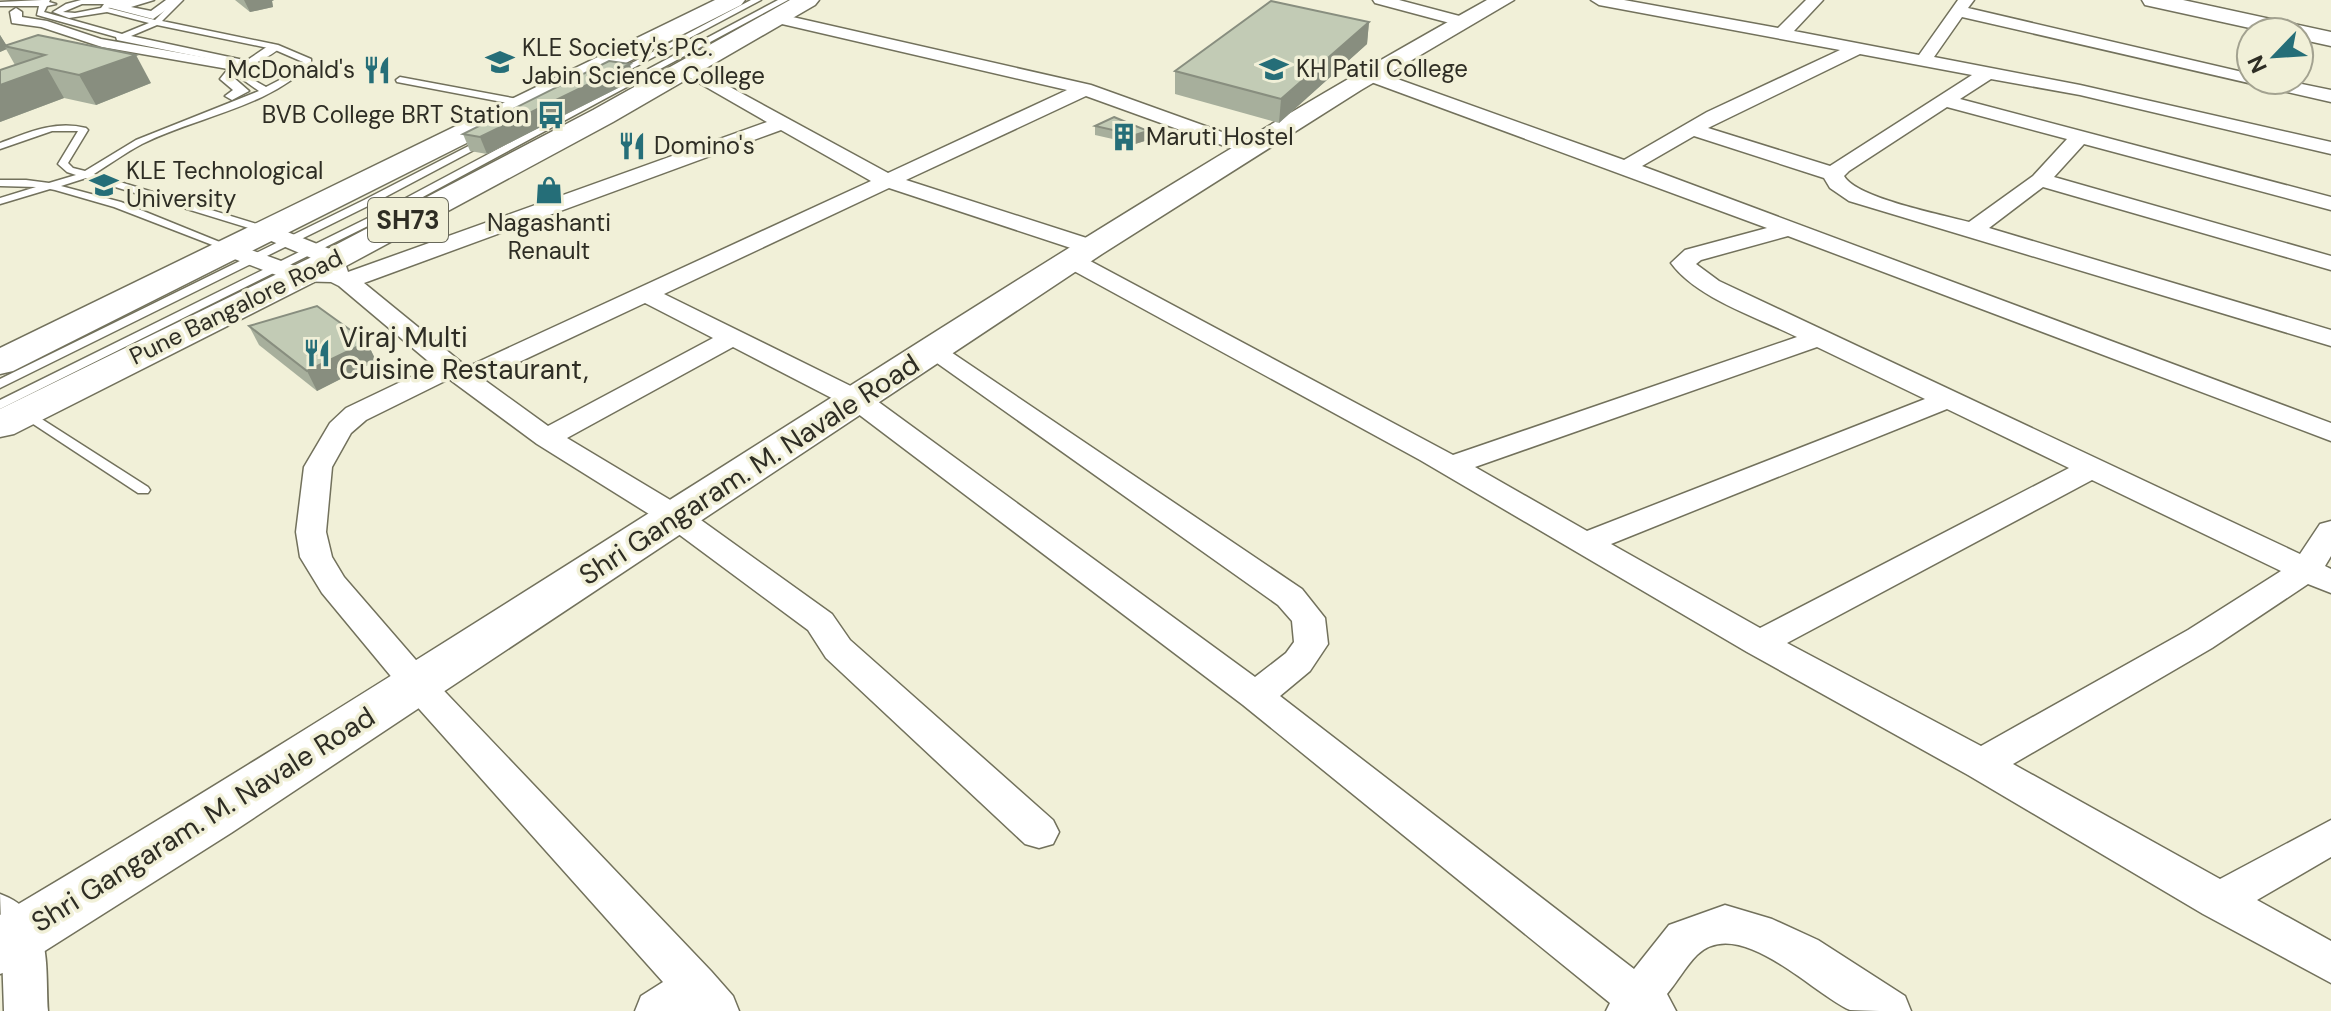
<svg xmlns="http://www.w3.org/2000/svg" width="2331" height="1011" viewBox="0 0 2331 1011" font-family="'DM Sans',sans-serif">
	<rect width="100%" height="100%" fill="#f1f0d8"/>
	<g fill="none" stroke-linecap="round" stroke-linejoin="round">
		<defs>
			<g id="service">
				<path d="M 42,0 L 50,0 L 49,2 L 56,4 L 47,6 L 44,12 L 122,34 L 149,23 L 107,12 L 69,18 L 53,12 L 66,4 L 81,0 L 133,0 L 108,8 L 155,20 L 175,0 L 183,0 L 162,21 L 278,45 L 311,59 L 311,63 C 270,107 195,117 142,144 C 125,153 110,164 94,174 L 270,228 L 270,232 L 262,232 L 86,178 L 61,186 L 121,202 L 237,249 L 236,251 L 228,251 L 114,207 L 55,190 L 50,189 L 0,204 L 0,198 L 36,187 L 0,186 L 0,180 L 26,180 L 49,183 L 76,175 L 67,172 L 58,164 L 78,131 L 52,131 L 0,149 L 0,143 C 29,132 56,120 86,128 L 88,130 L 68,163 L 73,168 L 85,171 L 136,140 L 259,91 L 242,79 L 245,66 L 117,40 L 116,37 L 37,15 L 39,6 L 0,6 L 0,2 ZM 82,4 L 104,4 L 101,8 L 75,13 L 63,12 ZM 157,25 L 273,49 L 303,62 L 291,74 L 266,87 L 250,78 L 253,62 L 131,36 Z"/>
				<path d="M 751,0 L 761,0 L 618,76 L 611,74 Z"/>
				<path d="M 778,0 L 788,0 L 382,219 L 0,409 L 0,400 L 374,215 Z"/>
				<path d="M 400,77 L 523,100 L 527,103 L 523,106 L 397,82 L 396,80 Z"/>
				<path d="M 486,137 L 489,138 L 489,142 L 372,204 L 0,388 L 0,379 L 364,200 Z"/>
				<path d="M 26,409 L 148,487 L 150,490 L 148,493 L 138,493 L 21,416 L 20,413 L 21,410 Z"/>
			</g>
			<g id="pedestrian">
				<path d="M 131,0 L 154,0 L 131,7 L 151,11 L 166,0 L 180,0 L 153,19 L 107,7 Z"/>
				<path d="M 16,8 L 22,12 L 22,17 L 47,21 L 101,39 L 237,63 L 246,61 L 271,44 L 281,47 C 267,60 246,65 234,78 L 249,91 L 232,100 L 225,96 L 233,90 L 220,79 L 228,69 L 102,47 L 41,27 L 12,23 L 10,12 Z"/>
			</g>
			<g id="minor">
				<path d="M 1373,0 L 1399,0 L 1467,18 L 1469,21 L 1461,26 L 1375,3 Z"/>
				<path d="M 1591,0 L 1624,0 L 1778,28 L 1806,0 L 1823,0 L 1794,31 L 1919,55 L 1958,0 L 1974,0 L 1968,8 L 2251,74 L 2251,80 L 2282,80 L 2331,90 L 2331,102 L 1962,17 L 1934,57 L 2080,85 L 2331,142 L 2331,154 L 2080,95 L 1991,79 L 1960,99 L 2331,197 L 2331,210 L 2084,144 L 2054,177 L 2331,256 L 2331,270 L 2043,187 L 1989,228 L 2331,330 L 2331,346 L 1849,201 L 1830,188 L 1824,178 L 1694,136 L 1642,166 L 2331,423 L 2331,441 L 1788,236 L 1701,260 L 1696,264 L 1719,281 L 2300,554 L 2320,524 L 2331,521 L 2331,556 L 2325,566 L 2331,569 L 2331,593 L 2308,584 L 2212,648 L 2013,764 L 2220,879 L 2331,820 L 2331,857 L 2257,900 L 2331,941 L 2331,983 L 2203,914 L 1968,775 L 1747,652 L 1420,460 L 1063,265 L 1059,260 L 1063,255 L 1079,255 L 1453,455 L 1797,337 C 1759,318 1696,298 1671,263 L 1685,250 L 1767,228 L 1363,79 L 1360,75 L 1369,70 L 1375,71 L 1624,160 L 1707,112 L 1840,50 L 1599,5 ZM 1860,54 L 1972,75 L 1830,166 L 1708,128 ZM 1947,107 L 2067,139 L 2033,176 L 1969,222 C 1943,215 1856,198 1844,176 L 1849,171 ZM 1817,347 L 1925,399 L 1587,531 L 1475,467 ZM 1947,409 L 2069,468 L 1760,628 L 1611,544 ZM 2092,480 L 2281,571 L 2188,630 L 1981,746 L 1787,643 Z"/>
				<path d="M 775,13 L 1091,85 L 1258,145 L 1261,149 L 1251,155 L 1244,153 L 1086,96 L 906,180 L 1099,242 L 1102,247 L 1099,252 L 1083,252 L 889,188 L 664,294 L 869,395 L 1255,677 L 1286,653 L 1294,642 L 1292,621 L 1278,605 L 920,351 L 924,346 L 942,346 L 1302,589 L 1325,618 L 1328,644 L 1310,671 L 1280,696 L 1634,969 L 1669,925 L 1725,905 L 1772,919 L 1818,940 L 1905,996 L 1911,1011 C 1894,1011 1865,1011 1850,1010 C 1813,994 1739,914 1697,955 C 1686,966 1677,982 1667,994 L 1676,1011 L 1606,1011 L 1610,1003 L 1243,705 L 849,407 L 733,347 L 567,438 L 687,510 L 832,614 L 850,640 L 1053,820 L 1059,832 L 1053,844 L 1039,848 L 1025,844 L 826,658 L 808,630 L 665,524 L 537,444 L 449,379 L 366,420 L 351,433 L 332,467 L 326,532 L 332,557 L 344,577 L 428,674 L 711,971 L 733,996 L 739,1011 L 635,1011 L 641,996 L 663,982 L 404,692 L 322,593 L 300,557 L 296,532 L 304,467 L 330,423 L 346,408 L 434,366 L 339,286 L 331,282 L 292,281 L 224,255 L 221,250 L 224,245 L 232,243 L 303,269 L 323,268 L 323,263 L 262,237 L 259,232 L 270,225 L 342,254 L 348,272 L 767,122 L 680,72 L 677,68 L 686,63 L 888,173 L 1067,90 L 769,21 L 769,15 ZM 781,130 L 871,181 L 467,367 L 364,283 ZM 645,303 L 713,338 L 548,426 L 483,379 Z"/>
				<path d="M 0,894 C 54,914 45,963 48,1011 L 4,1011 Z"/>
			</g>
			<g id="secondary">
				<path d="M 1487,0 L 1514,0 L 1361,90 L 1102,254 L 231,833 L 21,966 L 0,974 L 0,915 C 292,742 577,558 864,377 C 1069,247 1274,118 1487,0 Z"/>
				<path d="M 2142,0 L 2183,0 L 2331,32 L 2331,46 L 2299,39 L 2299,32 L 2268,32 L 2145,5 Z"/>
			</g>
			<g id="primary">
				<path d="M 715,0 L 745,0 L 741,5 L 13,371 L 0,374 L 0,348 Z"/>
				<path d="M 790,0 L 819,0 L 815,5 L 613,122 L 346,266 L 14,434 L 0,437 L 0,409 L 322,252 L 593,110 Z"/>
			</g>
		</defs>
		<!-- service casing -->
		<use href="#service" stroke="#72715c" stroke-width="3"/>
		<!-- pedestrian casing -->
		<use href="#pedestrian" stroke="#72715c" stroke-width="3"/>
		<!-- minor casing -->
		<use href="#minor" stroke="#72715c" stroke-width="3"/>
		<!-- secondary casing -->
		<use href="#secondary" stroke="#72715c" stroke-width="3"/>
		<!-- primary casing -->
		<use href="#primary" stroke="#72715c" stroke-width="3"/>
		<!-- service -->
		<use href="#service" fill="#fff" fill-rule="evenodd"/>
		<!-- pedestrian -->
		<use href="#pedestrian" fill="#fff" fill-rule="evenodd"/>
		<!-- minor -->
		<use href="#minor" fill="#fff" fill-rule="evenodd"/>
		<!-- secondary -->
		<use href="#secondary" fill="#fff" fill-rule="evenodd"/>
		<!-- primary -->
		<use href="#primary" fill="#fff" fill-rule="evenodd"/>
	</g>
	<!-- wall -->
	<g fill="#a7af9c">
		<path d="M 235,0 L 274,0 L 272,1 L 273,7 L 250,12 Z"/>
		<path d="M 1369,22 L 1367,44 L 1279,123 L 1175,94 L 1175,71 Z"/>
		<path d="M 0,35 L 6,45 L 38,35 L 151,83 L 96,105 L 64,98 L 0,122 L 0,70 L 15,65 L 6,49 L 0,52 Z"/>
		<path d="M 634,80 L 487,154 L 470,151 L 463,134 Z"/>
		<path d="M 1114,117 L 1148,140 L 1135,144 L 1095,135 L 1095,126 Z"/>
		<path d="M 249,326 L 367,342 L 376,361 L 317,391 L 259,345 Z"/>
	</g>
	<!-- shaded-wall -->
	<g fill="#888e7f">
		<path d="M 244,0 L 274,0 L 272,1 L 273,7 L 250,12 Z"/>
		<path d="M 1369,22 L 1367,44 L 1279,123 L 1281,99 Z"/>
		<path d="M 0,35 L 7,46 L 4,46 L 7,49 L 0,52 Z"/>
		<path d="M 136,55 L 151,83 L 96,105 L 79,75 Z"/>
		<path d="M 630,64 L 634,80 L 487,154 L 480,137 Z"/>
		<path d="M 47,68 L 64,98 L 0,122 L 0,85 Z"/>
		<path d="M 1148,131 L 1148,140 L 1135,144 L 1135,135 Z"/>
		<path d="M 367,342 L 376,361 L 317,391 L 307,371 Z"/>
	</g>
	<!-- building -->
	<g fill="#c2cbb5" stroke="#888e7f" stroke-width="2">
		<path d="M 1271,1 L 1369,22 L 1281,99 L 1175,71 Z"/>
		<path d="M 38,35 L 136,55 L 79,75 L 47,68 L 0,85 L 0,70 L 45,55 L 4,46 Z"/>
		<path d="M 609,61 L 630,64 L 480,137 L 463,134 Z"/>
		<path d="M 1114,117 L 1148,131 L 1135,135 L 1095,126 Z"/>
		<path d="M 317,306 L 367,342 L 307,371 L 249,326 Z"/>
	</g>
	<!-- icons -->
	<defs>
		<symbol id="university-bare" viewBox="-9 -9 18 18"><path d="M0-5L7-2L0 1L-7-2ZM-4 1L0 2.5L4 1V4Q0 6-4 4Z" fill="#256e78" stroke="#f1f0d8" stroke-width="2.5" paint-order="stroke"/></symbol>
		<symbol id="restaurant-bare" viewBox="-9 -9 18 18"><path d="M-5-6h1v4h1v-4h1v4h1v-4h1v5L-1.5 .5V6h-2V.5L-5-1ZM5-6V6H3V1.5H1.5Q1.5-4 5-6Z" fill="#256e78" stroke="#f1f0d8" stroke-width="2.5" paint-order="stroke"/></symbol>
		<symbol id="bus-bare" viewBox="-9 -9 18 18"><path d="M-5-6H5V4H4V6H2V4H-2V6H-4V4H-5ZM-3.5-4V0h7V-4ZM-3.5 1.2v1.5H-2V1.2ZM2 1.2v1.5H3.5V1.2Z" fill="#256e78" stroke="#f1f0d8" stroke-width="2.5" paint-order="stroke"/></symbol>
		<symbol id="building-bare" viewBox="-9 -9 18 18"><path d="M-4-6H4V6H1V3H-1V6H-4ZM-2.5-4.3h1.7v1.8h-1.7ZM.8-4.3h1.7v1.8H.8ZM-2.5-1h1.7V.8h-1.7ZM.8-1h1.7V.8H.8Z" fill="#256e78" stroke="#f1f0d8" stroke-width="2.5" paint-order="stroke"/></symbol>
		<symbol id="shop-bare" viewBox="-9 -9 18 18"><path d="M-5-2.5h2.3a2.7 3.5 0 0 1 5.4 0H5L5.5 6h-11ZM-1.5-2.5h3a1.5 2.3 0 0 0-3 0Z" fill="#256e78" stroke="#f1f0d8" stroke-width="2.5" paint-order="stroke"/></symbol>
	</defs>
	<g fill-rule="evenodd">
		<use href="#university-bare" x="480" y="42" width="40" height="40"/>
		<use href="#university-bare" x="1254" y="49" width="40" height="40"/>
		<use href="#restaurant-bare" x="357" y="50" width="40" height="40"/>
		<use href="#bus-bare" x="531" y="95" width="40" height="40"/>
		<use href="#building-bare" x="1104" y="117" width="40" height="40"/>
		<use href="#restaurant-bare" x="612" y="126" width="40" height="40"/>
		<use href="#university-bare" x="84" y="165" width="40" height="40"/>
		<use href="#shop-bare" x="529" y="170" width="40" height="40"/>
		<use href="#restaurant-bare" x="297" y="333" width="40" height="40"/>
	</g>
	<g text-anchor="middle" stroke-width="7" stroke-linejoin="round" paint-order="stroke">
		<!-- far-poi labels -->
		<g font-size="24" fill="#2e2d24" stroke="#f1f0d8" text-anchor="start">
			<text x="522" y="56">KLE Society's P.C.<tspan x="522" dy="28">Jabin Science College</tspan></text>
			<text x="1296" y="77">KH Patil College</text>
			<text x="355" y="78" text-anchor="end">McDonald's</text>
			<text x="529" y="123" text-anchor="end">BVB College BRT Station</text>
			<text x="1146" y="145">Maruti Hostel</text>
			<text x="654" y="154">Domino's</text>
			<text x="126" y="179">KLE Technological<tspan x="126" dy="28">University</tspan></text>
			<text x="549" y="231" text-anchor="middle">Nagashanti<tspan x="549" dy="28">Renault</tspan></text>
		</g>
		<!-- far-street labels -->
		<g font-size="24" fill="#2e2d24" stroke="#f1f0d8">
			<text transform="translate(236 307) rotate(-26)" y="8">Pune Bangalore Road</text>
		</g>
		<!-- shield labels -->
		<rect fill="#f1f0d8" stroke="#68685a" stroke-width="2" x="368" y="198" width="80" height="44" rx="6"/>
		<g font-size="26" font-weight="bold" fill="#2e2d24">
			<text x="408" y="229">SH73</text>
		</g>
		<!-- poi labels -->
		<g font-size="28" fill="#2e2d24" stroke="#f1f0d8" text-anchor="start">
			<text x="339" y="347">Viraj Multi<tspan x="339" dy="32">Cuisine Restaurant,</tspan></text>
		</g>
		<!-- street labels -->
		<g font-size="28" fill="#2e2d24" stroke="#f1f0d8">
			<text transform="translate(749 469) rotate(-33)" y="10">Shri Gangaram. M. Navale Road</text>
			<text transform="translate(203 819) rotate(-32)" y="10">Shri Gangaram. M. Navale Road</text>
		</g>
	</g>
	<!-- north arrow -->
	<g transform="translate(2275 56) rotate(245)"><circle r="38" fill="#f1f0d8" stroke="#a3a290" stroke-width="2"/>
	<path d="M0-6L14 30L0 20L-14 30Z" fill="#256e78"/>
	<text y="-12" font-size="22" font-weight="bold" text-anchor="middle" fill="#2e2d24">N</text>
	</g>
</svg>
